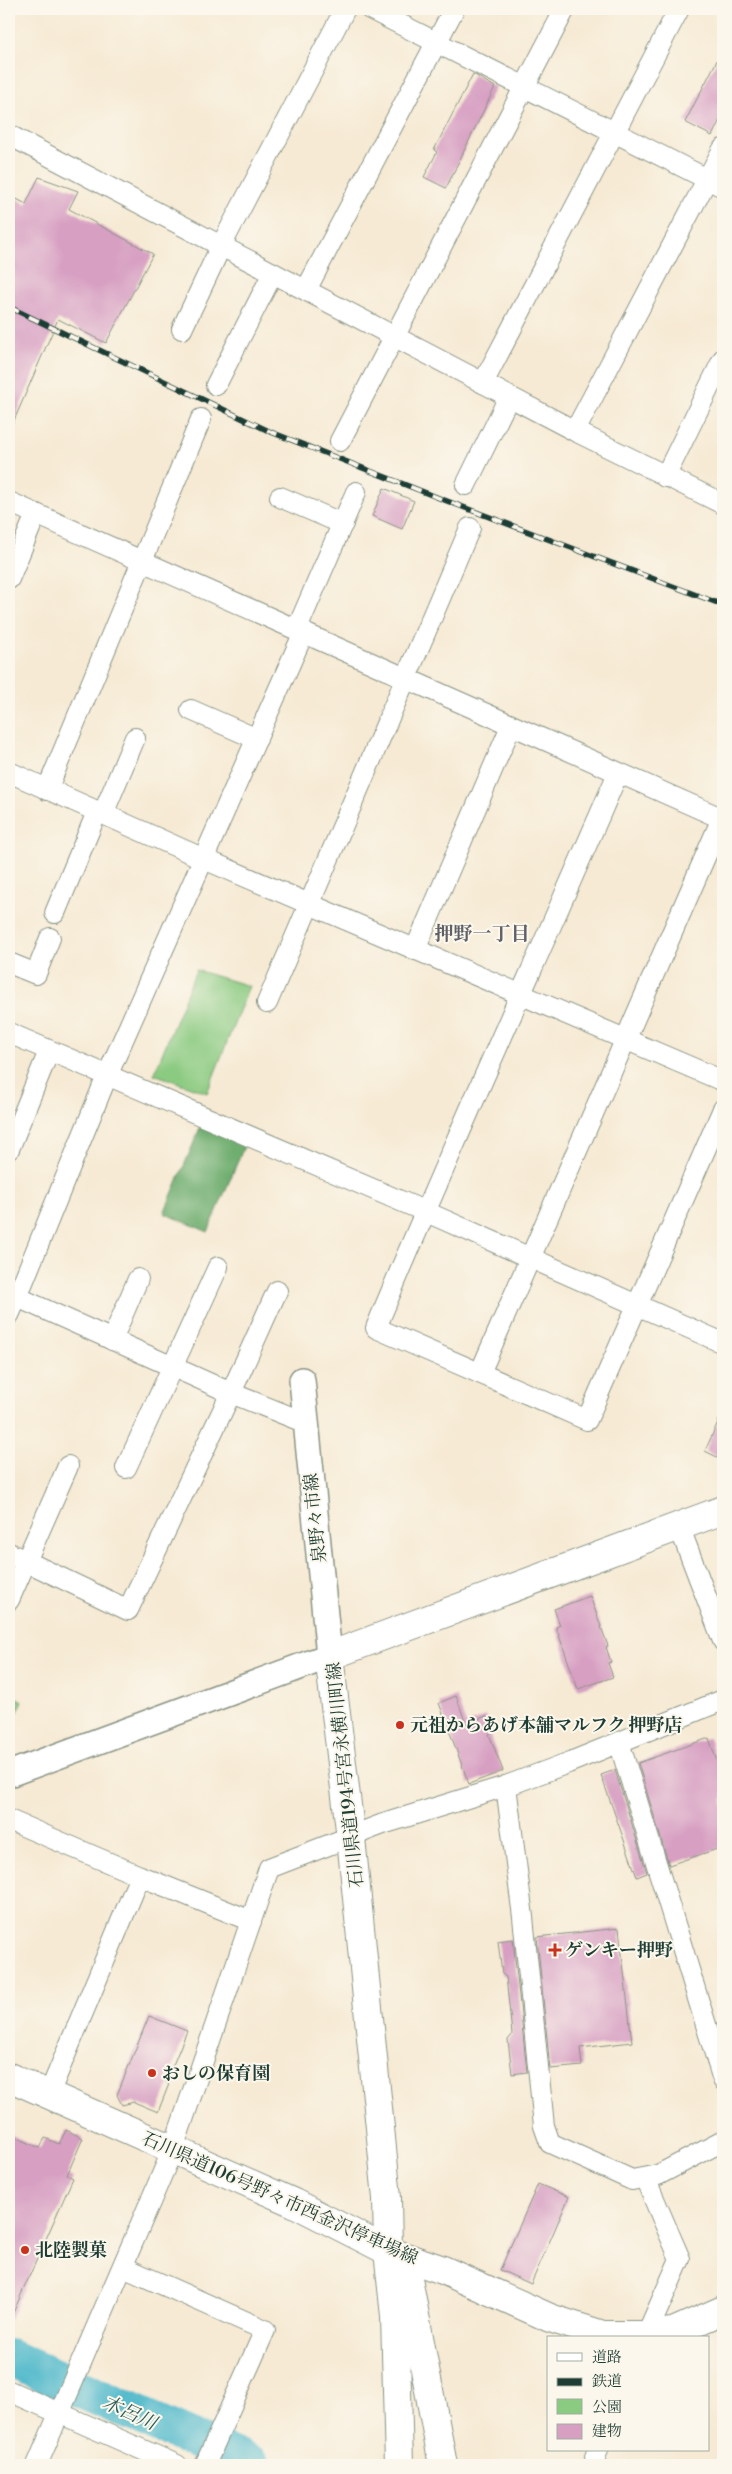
<svg xmlns="http://www.w3.org/2000/svg" width="732" height="2474" viewBox="0 0 732 2474" font-family="'Libre Bodoni','Noto Serif JP',serif">
	<rect width="100%" height="100%" fill="#fbf7ec"/>
	<filter id="ink" filterUnits="userSpaceOnUse"><feTurbulence type="fractalNoise" baseFrequency=".02" numOctaves="2"/><feDisplacementMap in="SourceGraphic" scale="10" xChannelSelector="R" yChannelSelector="G"/><feConvolveMatrix kernelMatrix="1 2 1 2 8 2 1 2 1" color-interpolation-filters="sRGB"/></filter>
	<filter id="wash" filterUnits="userSpaceOnUse"><feTurbulence type="fractalNoise" baseFrequency=".0096" numOctaves="4" result="noise"/><feDisplacementMap in="SourceGraphic" scale="20" xChannelSelector="R" yChannelSelector="G"/><feGaussianBlur stdDeviation="1.12" result="paint"/><feColorMatrix in="noise" values="0 0 0 0 0 0 0 0 0 0 0 0 0 0 0 0 0 1.4 0 .05"/><feComposite in="paint" operator="in"/></filter>
	<g filter="url(#wash)">
		<rect width="100%" height="100%" fill="#f6ead4"/>
		<!-- green -->
		<g fill="#8bca81" stroke="#55845a">
			<path d="M 196,970 L 249,986 L 207,1093 L 154,1074 Z"/>
			<path d="M 9,1694 L 23,1701 L 9,1729 Z"/>
		</g>
		<!-- forest -->
		<path fill="#70ae6f" stroke="#487652" d="M 202,1123 L 246,1142 L 208,1232 L 164,1213 Z"/>
		<g fill="none" stroke-linecap="round" stroke-linejoin="round">
			<!-- river -->
			<path stroke="#4cb7ca" stroke-width="38" d="M 9,2358 L 252,2465"/>
		</g>
		<g id="blocks">
			<!-- building -->
			<g fill="#d79fc2">
				<path d="M 723,49 L 723,114 L 712,136 L 685,122 Z"/>
				<path d="M 473,74 L 495,87 L 446,188 L 424,177 L 437,152 L 434,150 Z"/>
				<path d="M 39,177 L 78,191 L 69,209 L 153,254 L 106,343 L 58,319 L 9,432 L 9,195 L 26,204 Z"/>
				<path d="M 384,488 L 414,501 L 402,529 L 372,516 Z"/>
				<path d="M 723,1411 L 723,1460 L 705,1451 Z"/>
				<path d="M 590,1596 L 608,1646 L 606,1647 L 611,1662 L 608,1663 L 613,1677 L 578,1689 L 556,1627 L 560,1625 L 554,1609 Z"/>
				<path d="M 456,1696 L 466,1724 L 486,1716 L 492,1732 L 489,1734 L 503,1771 L 469,1784 L 439,1703 Z"/>
				<path d="M 709,1738 L 723,1779 L 723,1847 L 669,1865 L 638,1763 Z"/>
				<path d="M 615,1770 L 647,1873 L 637,1877 L 601,1775 Z"/>
				<path d="M 619,1928 L 632,2042 L 580,2048 L 582,2066 L 550,2069 L 537,1937 Z"/>
				<path d="M 513,1939 L 527,2072 L 512,2074 L 508,2040 L 512,2035 L 511,2024 L 506,1977 L 502,1974 L 498,1941 Z"/>
				<path d="M 149,2016 L 187,2031 L 166,2082 L 169,2084 L 158,2112 L 134,2102 L 122,2105 L 117,2095 Z"/>
				<path d="M 66,2130 L 83,2138 L 67,2175 L 73,2178 L 9,2322 L 9,2134 L 40,2148 L 45,2138 L 59,2144 Z"/>
				<path d="M 538,2184 L 569,2197 L 531,2284 L 500,2270 Z"/>
			</g>
		</g>
	</g>
	<g filter="url(#ink)">
		<use href="#blocks" fill-opacity="0" stroke="#8a9484" stroke-width="1"/>
		<g fill="none" stroke-linecap="round" stroke-linejoin="round">
			<defs>
				<g id="minor">
					<path d="M 370,9 L 723,187"/>
					<path d="M 9,135 L 575,431 L 723,504"/>
					<path d="M 306,290 L 454,9"/>
					<path d="M 182,329 L 221,246 L 345,9"/>
					<path d="M 483,383 L 679,9"/>
					<path d="M 216,385 L 273,273"/>
					<path d="M 575,431 L 723,149"/>
					<path d="M 340,441 L 565,9"/>
					<path d="M 665,477 L 723,359"/>
					<path d="M 466,485 L 509,397"/>
					<path d="M 280,497 L 343,524"/>
					<path d="M 9,502 L 723,819"/>
					<path d="M 9,579 L 36,514"/>
					<path d="M 297,629 L 356,492"/>
					<path d="M 191,710 L 257,739"/>
					<path d="M 9,772 L 204,859 L 723,1081"/>
					<path d="M 618,773 C 538,958 453,1142 376,1328 L 587,1420 L 723,1109"/>
					<path d="M 47,790 L 201,419"/>
					<path d="M 103,814 L 135,738"/>
					<path d="M 55,913 L 97,812"/>
					<path d="M 415,950 L 511,726"/>
					<path d="M 9,963 L 36,974 L 50,938"/>
					<path d="M 267,1003 L 470,528"/>
					<path d="M 9,1033 L 424,1211 L 723,1343"/>
					<path d="M 9,1149 L 49,1051"/>
					<path d="M 277,1291 L 231,1393 L 17,1297 L 107,1076 L 304,632"/>
					<path d="M 9,1294 L 17,1297 L 9,1315"/>
					<path d="M 112,1340 L 138,1279"/>
					<path d="M 480,1373 L 723,816"/>
					<path d="M 126,1468 L 218,1267"/>
					<path d="M 679,1526 L 723,1641"/>
					<path d="M 9,1553 L 128,1610 L 231,1393 L 306,1423"/>
					<path d="M 9,1600 L 68,1466"/>
					<path d="M 619,1742 L 723,2080"/>
					<path d="M 506,1786 L 523,1917 L 544,2126 L 550,2143 L 632,2180 L 658,2175 L 723,2141"/>
					<path d="M 9,1820 L 140,1876 L 49,2094"/>
					<path d="M 140,1876 L 251,1921"/>
					<path d="M 645,2178 L 680,2259 L 645,2338"/>
					<path d="M 123,2267 L 265,2330 L 205,2465"/>
					<path d="M 9,2391 L 177,2465"/>
					<path d="M 37,2465 L 173,2149 L 269,1868 L 383,1824 L 506,1786 L 568,1763 L 723,1700"/>
					<path d="M 597,2465 L 595,2457 L 598,2450"/>
				</g>
				<path id="tertiary" d="M 9,1774 L 329,1656 L 302,1380"/>
				<g id="secondary">
					<path d="M 9,2077 L 294,2203 L 388,2251 L 443,2270 L 550,2318 L 578,2327 L 603,2335 L 646,2335 L 673,2332 L 723,2310"/>
					<path d="M 401,2268 L 408,2278 L 443,2465"/>
					<path d="M 399,2465 L 395,2316 L 388,2251 L 387,2198 L 351,1838 L 329,1656 L 723,1510"/>
				</g>
			</defs>
			<!-- minor casing -->
			<use href="#minor" stroke="#8a9484" stroke-width="22"/>
			<!-- tertiary casing -->
			<use href="#tertiary" stroke="#8a9484" stroke-width="28"/>
			<!-- secondary casing -->
			<use href="#secondary" stroke="#8a9484" stroke-width="30"/>
			<!-- minor -->
			<use href="#minor" stroke="#fff" stroke-width="20"/>
			<!-- tertiary -->
			<use href="#tertiary" stroke="#fff" stroke-width="25"/>
			<!-- secondary -->
			<use href="#secondary" stroke="#fff" stroke-width="28"/>
			<defs>
				<path id="rail" d="M 9,307 L 271,432 L 439,498 L 723,605"/>
			</defs>
			<!-- rail casing -->
			<use href="#rail" stroke="#1f3d34" stroke-width="5.5"/>
			<!-- rail -->
			<use href="#rail" stroke="#fbf7ec" stroke-width="4" stroke-dasharray="11" stroke-linecap="butt"/>
		</g>
	</g>
	<!-- markers -->
	<g fill="#c8321e" stroke="#fbf7ec" stroke-width="2">
		<circle cx="400" cy="1725" r="5"/>
		<path d="M552.5 1942.5h5v5h5v5h-5v5h-5v-5h-5v-5h5z"/>
		<circle cx="152" cy="2073" r="5"/>
		<circle cx="25" cy="2250" r="5"/>
	</g>
	<g text-anchor="middle" stroke-width="4" stroke-linejoin="round" paint-order="stroke">
		<!-- street labels -->
		<g font-size="18" fill="#1f3d34" stroke="#fbf7ec">
			<text transform="translate(315 1518) rotate(-96)" y="6">泉野々市線</text>
			<text transform="translate(345 1775) rotate(-96)" y="6">石川県道194号宮永横川町線</text>
			<text transform="translate(280 2198) rotate(24)" y="6">石川県道106号野々市西金沢停車場線</text>
		</g>
		<!-- poi labels -->
		<g font-size="18" font-weight="bold" fill="#1f3d34" stroke="#fbf7ec" text-anchor="start">
			<text x="410" y="1731">元祖からあげ本舗マルフク 押野店</text>
			<text x="565" y="1956">ゲンキー押野</text>
			<text x="162" y="2079">おしの保育園</text>
			<text x="35" y="2256">北陸製菓</text>
		</g>
		<!-- neighbourhood labels -->
		<g font-size="19" font-weight="bold" fill="#5f5f66" stroke="#fbf7ec">
			<text x="482" y="940">押野一丁目</text>
		</g>
		<!-- water labels -->
		<g font-size="19" font-style="italic" fill="#2a5c5a" stroke="#fbf7ec">
			<text transform="translate(130 2412) rotate(24)" y="7">木呂川</text>
		</g>
	</g>
	<!-- margin -->
	<rect width="732" height="2474" fill="none" stroke="#fbf7ec" stroke-width="30"/>
	<!-- legend -->
	<rect x="547" y="2336" width="162" height="115" fill="#fbf7ec" stroke="#a3ada2"/>
	<rect x="557" y="2353" width="25" height="8" fill="#ffffff" stroke="#a3ada2"/>
	<text x="592" y="2362" font-size="15" fill="#1f3d34">道路</text>
	<rect x="557" y="2378" width="25" height="8" fill="#1f3d34" stroke="#a3ada2"/>
	<text x="592" y="2386" font-size="15" fill="#1f3d34">鉄道</text>
	<rect x="557" y="2399" width="25" height="15" fill="#8bca81" stroke="#a3ada2"/>
	<text x="592" y="2412" font-size="15" fill="#1f3d34">公園</text>
	<rect x="557" y="2424" width="25" height="15" fill="#d79fc2" stroke="#a3ada2"/>
	<text x="592" y="2436" font-size="15" fill="#1f3d34">建物</text>
</svg>
